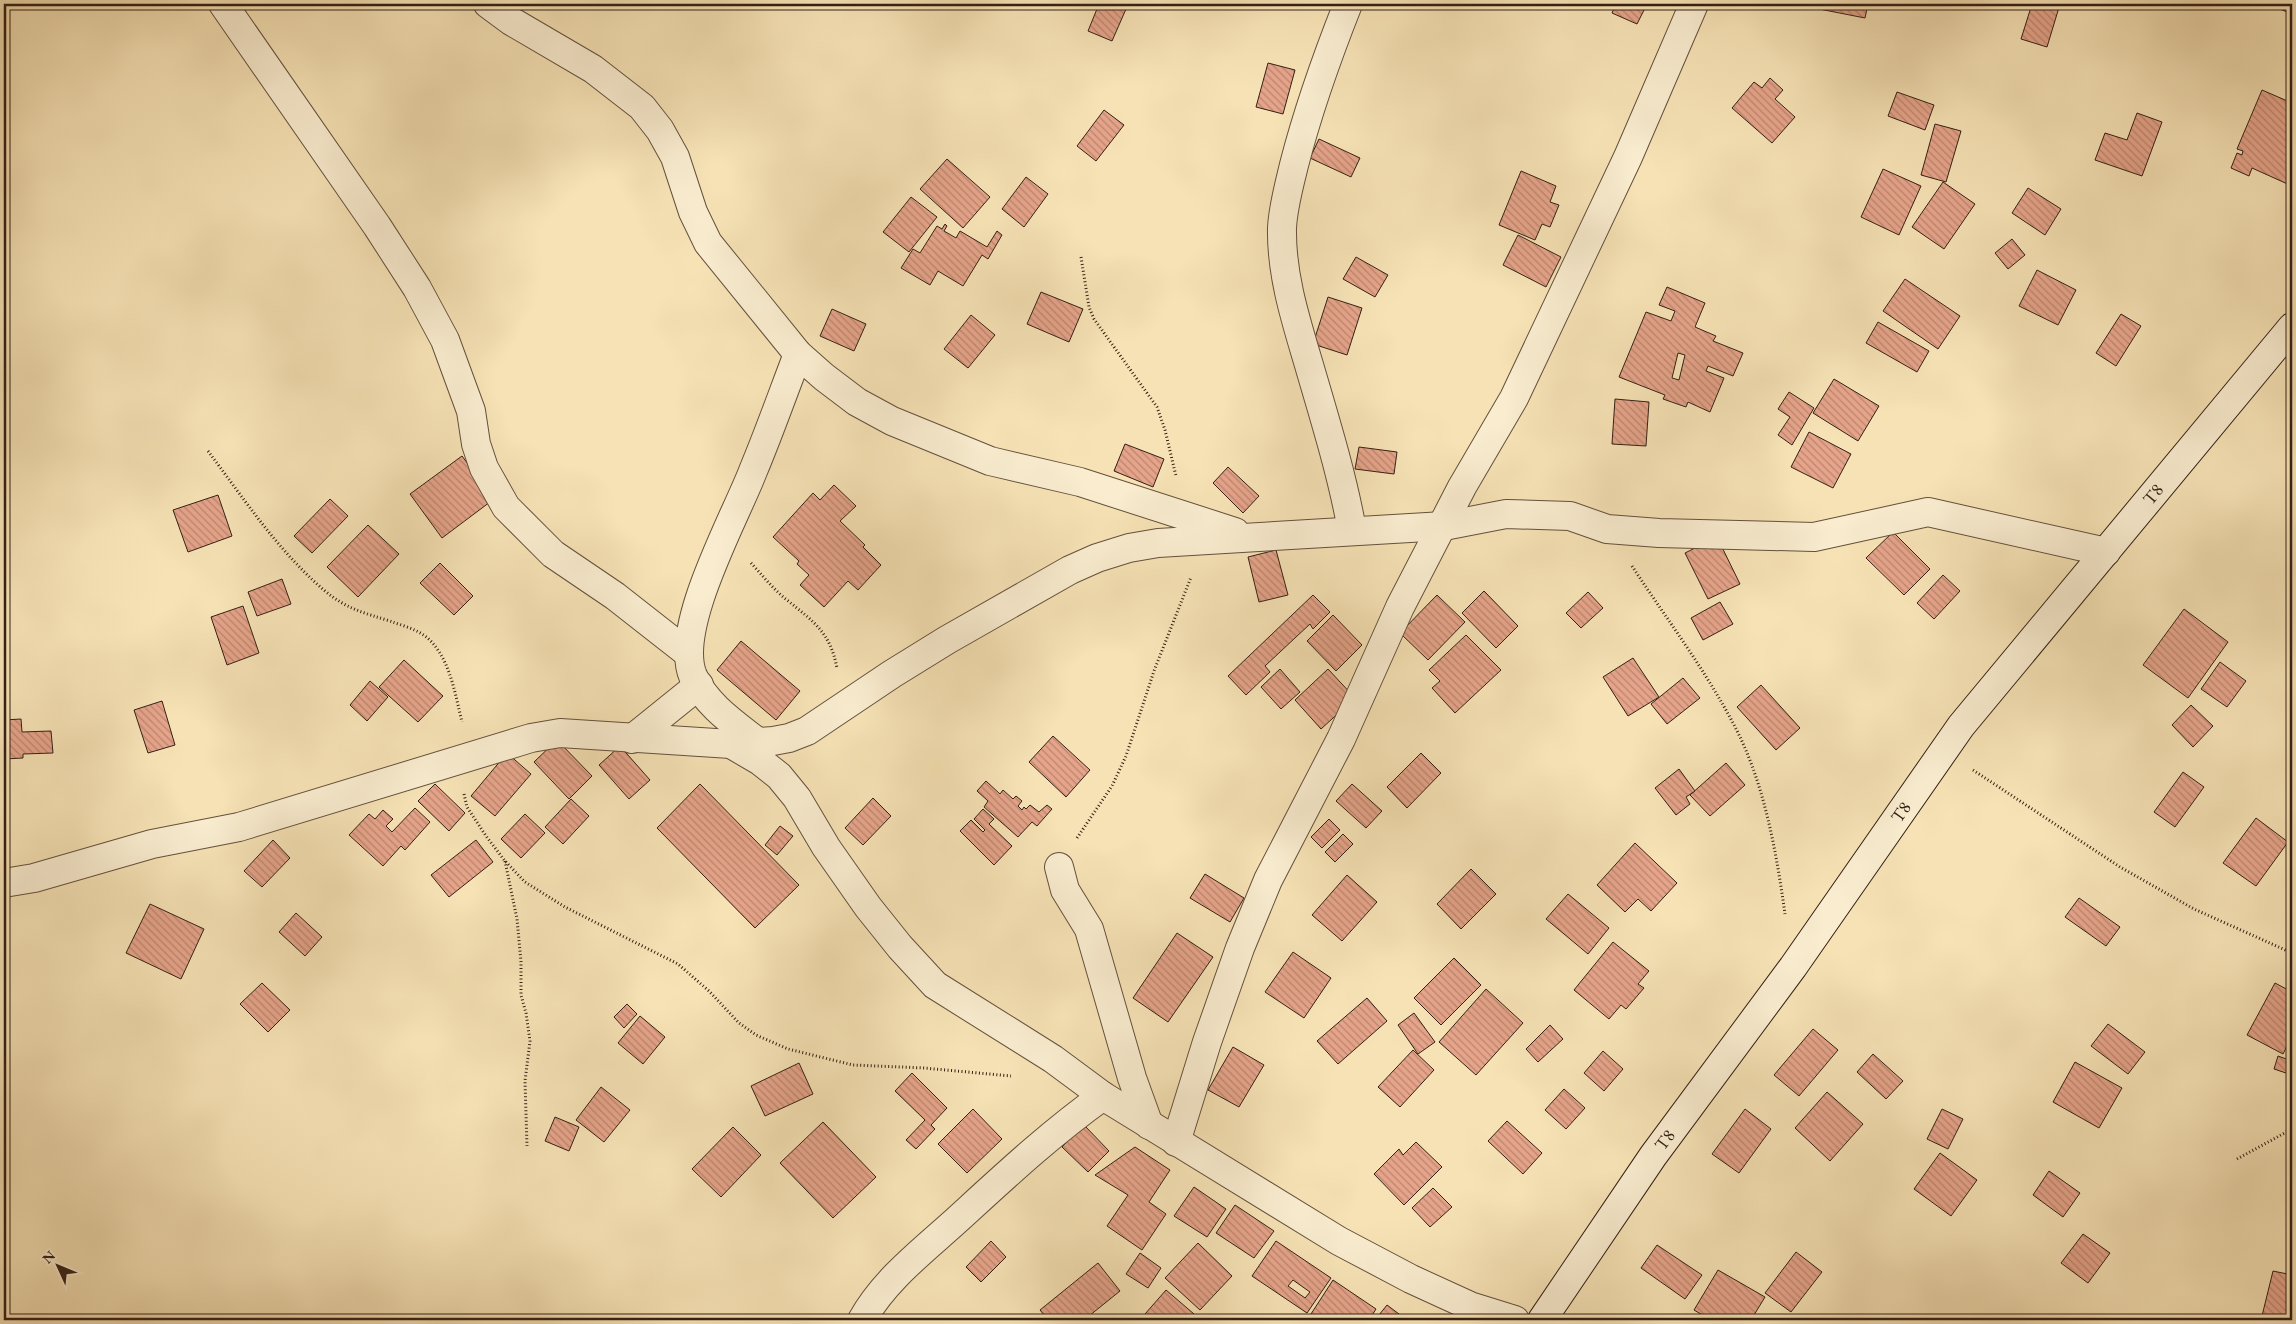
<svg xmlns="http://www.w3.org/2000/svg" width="2296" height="1324" viewBox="0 0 2296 1324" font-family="'EB Garamond',serif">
	<defs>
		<pattern id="building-back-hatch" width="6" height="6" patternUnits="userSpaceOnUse" patternTransform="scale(1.25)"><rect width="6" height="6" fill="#e6a48a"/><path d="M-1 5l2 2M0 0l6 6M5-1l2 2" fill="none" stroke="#bb8570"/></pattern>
	</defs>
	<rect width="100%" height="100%" fill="#f6e2b5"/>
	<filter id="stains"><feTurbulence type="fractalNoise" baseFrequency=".004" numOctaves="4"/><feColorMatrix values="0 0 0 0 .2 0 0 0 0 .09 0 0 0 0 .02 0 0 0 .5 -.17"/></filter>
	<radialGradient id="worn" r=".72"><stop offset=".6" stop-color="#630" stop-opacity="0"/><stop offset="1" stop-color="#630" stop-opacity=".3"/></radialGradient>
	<!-- building -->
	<g fill="url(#building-back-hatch)" stroke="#342014" fill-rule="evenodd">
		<path d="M 1099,4 L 1114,4 L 1126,9 L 1112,41 L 1088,31 Z"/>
		<path d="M 1616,4 L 1647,4 L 1637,24 L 1612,13 Z"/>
		<path d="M 1810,4 L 1868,4 L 1865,18 L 1809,7 Z"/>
		<path d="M 2032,4 L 2060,4 L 2047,47 L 2021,39 Z"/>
		<path d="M 2268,4 L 2292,4 L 2292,14 Z"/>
		<path d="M 1268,63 L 1295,70 L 1283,114 L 1256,107 Z"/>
		<path d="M 1770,78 L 1783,90 L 1775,99 L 1795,117 L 1772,143 L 1732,108 L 1754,82 L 1762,88 Z"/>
		<path d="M 2262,90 L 2292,103 L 2292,186 L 2252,168 L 2249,176 L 2231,168 L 2237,153 L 2242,155 L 2243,151 L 2237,149 Z"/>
		<path d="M 1897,92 L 1934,105 L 1925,130 L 1888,116 Z"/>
		<path d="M 1104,110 L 1124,125 L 1096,161 L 1077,146 Z"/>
		<path d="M 2137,113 L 2162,122 L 2142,176 L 2095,160 L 2105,133 L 2127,140 Z"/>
		<path d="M 1935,124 L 1961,131 L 1946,182 L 1921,175 Z"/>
		<path d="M 1319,139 L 1360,158 L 1351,177 L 1310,158 Z"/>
		<path d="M 947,159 L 990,197 L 963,228 L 920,189 Z"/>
		<path d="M 1883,169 L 1921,186 L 1899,235 L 1861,217 Z"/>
		<path d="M 1521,171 L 1556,186 L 1550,202 L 1559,205 L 1550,227 L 1542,224 L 1535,240 L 1499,225 Z"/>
		<path d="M 1026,177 L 1048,194 L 1024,227 L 1002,209 Z"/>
		<path d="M 1943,182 L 1975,204 L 1944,249 L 1912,227 Z"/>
		<path d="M 2028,188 L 2061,209 L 2045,235 L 2012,213 Z"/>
		<path d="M 911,197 L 937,217 L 909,252 L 883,232 Z"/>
		<path d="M 945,224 L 947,226 L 944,231 L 956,238 L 960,231 L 987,247 L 997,231 L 1002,235 L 988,259 L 982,255 L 963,286 L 938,271 L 930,285 L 901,268 L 913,249 L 920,253 L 937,226 L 942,229 Z"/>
		<path d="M 1518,235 L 1561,257 L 1546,287 L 1503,265 Z"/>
		<path d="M 2012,239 L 2025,255 L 2008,269 L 1995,253 Z"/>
		<path d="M 1356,257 L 1388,275 L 1375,297 L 1343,279 Z"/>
		<path d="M 2037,270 L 2076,290 L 2058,325 L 2019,306 Z"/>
		<path d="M 1905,279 L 1960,316 L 1938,349 L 1883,311 Z"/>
		<path d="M 1667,287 L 1705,303 L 1695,327 L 1716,336 L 1713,341 L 1743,353 L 1733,376 L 1708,366 L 1706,371 L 1724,378 L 1710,412 L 1688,402 L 1686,407 L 1663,399 L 1665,395 L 1619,377 L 1646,312 L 1671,321 L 1675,311 L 1659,305 ZM 1678,353 L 1685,355 L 1679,380 L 1672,378 Z"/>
		<path d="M 1041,292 L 1083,309 L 1069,342 L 1027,324 Z"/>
		<path d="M 1328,297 L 1362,308 L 1347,355 L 1313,344 Z"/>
		<path d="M 832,309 L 866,324 L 854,351 L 820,336 Z"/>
		<path d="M 2121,314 L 2141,326 L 2116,366 L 2096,353 Z"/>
		<path d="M 971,315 L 995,335 L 968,368 L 944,349 Z"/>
		<path d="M 1878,322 L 1929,351 L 1917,372 L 1866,343 Z"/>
		<path d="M 1834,379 L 1879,406 L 1858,441 L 1813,413 Z"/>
		<path d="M 1789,392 L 1814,408 L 1792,445 L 1778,435 L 1790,417 L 1778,409 Z"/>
		<path d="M 1615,399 L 1649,402 L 1646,446 L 1612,444 Z"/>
		<path d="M 1809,432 L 1851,454 L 1833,488 L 1791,467 Z"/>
		<path d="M 1125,444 L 1164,459 L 1153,487 L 1114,471 Z"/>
		<path d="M 1359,447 L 1397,452 L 1394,474 L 1355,469 Z"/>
		<path d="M 462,456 L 494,499 L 442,538 L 410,494 Z"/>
		<path d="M 1228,467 L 1259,496 L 1243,513 L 1213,483 Z"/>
		<path d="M 834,485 L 856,506 L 840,521 L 865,545 L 863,547 L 881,565 L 858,590 L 848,581 L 824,607 L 800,585 L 809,575 L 797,564 L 799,561 L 773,537 L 813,493 L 820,500 Z"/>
		<path d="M 218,495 L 232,536 L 188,552 L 173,510 Z"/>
		<path d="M 330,499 L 348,516 L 312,553 L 294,536 Z"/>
		<path d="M 368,525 L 399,554 L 358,597 L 327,567 Z"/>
		<path d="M 1893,532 L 1930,569 L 1904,595 L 1866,558 Z"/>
		<path d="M 1717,537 L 1740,584 L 1708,599 L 1685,553 Z"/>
		<path d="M 1276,550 L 1288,595 L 1259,602 L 1248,557 Z"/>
		<path d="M 440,563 L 473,596 L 454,615 L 420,583 Z"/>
		<path d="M 1943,575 L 1960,591 L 1934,619 L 1917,603 Z"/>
		<path d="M 282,579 L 291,604 L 257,616 L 248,592 Z"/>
		<path d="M 1484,591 L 1518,626 L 1496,648 L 1462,613 Z"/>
		<path d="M 1588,592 L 1603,608 L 1581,628 L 1566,613 Z"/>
		<path d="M 1313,595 L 1330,612 L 1313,629 L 1310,624 L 1265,666 L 1270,672 L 1246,695 L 1228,676 Z"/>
		<path d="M 1437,595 L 1465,622 L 1428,660 L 1400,633 Z"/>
		<path d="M 1720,602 L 1733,624 L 1703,640 L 1691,618 Z"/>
		<path d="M 243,606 L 259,653 L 227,665 L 211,617 Z"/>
		<path d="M 2184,609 L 2228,642 L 2188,698 L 2143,665 Z"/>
		<path d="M 1333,615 L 1362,645 L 1336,671 L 1307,641 Z"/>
		<path d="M 1466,635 L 1501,670 L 1455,713 L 1432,688 L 1440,681 L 1429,670 Z"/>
		<path d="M 741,641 L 800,691 L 776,720 L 717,670 Z"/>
		<path d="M 1633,658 L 1659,697 L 1628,716 L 1603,677 Z"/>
		<path d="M 404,660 L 443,696 L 418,722 L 379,687 Z"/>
		<path d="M 2220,662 L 2246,681 L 2227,707 L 2201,689 Z"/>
		<path d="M 1280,669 L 1300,692 L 1281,709 L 1261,687 Z"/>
		<path d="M 1328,669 L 1355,698 L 1321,729 L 1295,700 Z"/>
		<path d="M 1683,678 L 1700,698 L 1667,724 L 1651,704 Z"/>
		<path d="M 370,681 L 388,697 L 367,721 L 350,705 Z"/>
		<path d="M 1761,685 L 1800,728 L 1776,750 L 1737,707 Z"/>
		<path d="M 162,701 L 175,745 L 148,753 L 134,710 Z"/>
		<path d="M 2191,705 L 2213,726 L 2193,747 L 2172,725 Z"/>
		<path d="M 21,719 L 22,732 L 51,731 L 53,753 L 23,754 L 23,758 L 4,759 L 4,720 Z"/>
		<path d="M 1053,736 L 1090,770 L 1066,797 L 1029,762 Z"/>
		<path d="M 557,740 L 592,776 L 569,799 L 534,762 Z"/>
		<path d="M 620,746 L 650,780 L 629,799 L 599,765 Z"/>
		<path d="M 507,753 L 531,774 L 495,816 L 471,796 Z"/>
		<path d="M 1421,753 L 1441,773 L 1407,808 L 1387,787 Z"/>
		<path d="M 1726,763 L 1745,785 L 1710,816 L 1690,795 Z"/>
		<path d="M 1679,769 L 1695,791 L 1686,797 L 1690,804 L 1676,815 L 1655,788 Z"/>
		<path d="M 2183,772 L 2204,787 L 2175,827 L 2154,812 Z"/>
		<path d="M 986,781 L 1000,794 L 1003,790 L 1013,799 L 1016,796 L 1022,801 L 1018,806 L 1022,810 L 1024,807 L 1026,809 L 1030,805 L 1039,812 L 1047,805 L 1052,809 L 1037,826 L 1032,822 L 1018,837 L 984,807 L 988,801 L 977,791 Z"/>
		<path d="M 435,784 L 465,813 L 449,831 L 418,801 Z"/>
		<path d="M 700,784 L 799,885 L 755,928 L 657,828 Z"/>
		<path d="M 1352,784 L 1382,811 L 1366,828 L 1336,801 Z"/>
		<path d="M 873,798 L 891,816 L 863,845 L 845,828 Z"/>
		<path d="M 571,799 L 589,816 L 563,844 L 545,827 Z"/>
		<path d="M 415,808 L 430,822 L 405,850 L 401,846 L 383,866 L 349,835 L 369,814 L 375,819 L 383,810 L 393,819 L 386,826 L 392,832 Z"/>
		<path d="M 983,809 L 994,819 L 989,824 L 1012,846 L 994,865 L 960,831 L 971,820 L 983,832 L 985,830 L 974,819 Z"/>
		<path d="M 525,814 L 545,833 L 521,858 L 501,839 Z"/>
		<path d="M 2256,818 L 2288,842 L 2256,886 L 2223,863 Z"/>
		<path d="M 1329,819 L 1340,830 L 1322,848 L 1311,837 Z"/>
		<path d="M 780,826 L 793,836 L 777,855 L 765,845 Z"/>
		<path d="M 1343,834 L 1353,844 L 1335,862 L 1325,852 Z"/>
		<path d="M 273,840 L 290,858 L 262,887 L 244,871 Z"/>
		<path d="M 476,840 L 493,862 L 449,897 L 431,875 Z"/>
		<path d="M 1635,843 L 1677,883 L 1651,911 L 1638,899 L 1625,912 L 1597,885 Z"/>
		<path d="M 1471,869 L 1496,894 L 1461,929 L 1437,904 Z"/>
		<path d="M 1205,874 L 1244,898 L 1230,922 L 1190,898 Z"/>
		<path d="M 1347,875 L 1377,902 L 1342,941 L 1312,915 Z"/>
		<path d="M 1568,894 L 1609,928 L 1588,954 L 1546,919 Z"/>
		<path d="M 2079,898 L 2120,927 L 2106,946 L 2065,917 Z"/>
		<path d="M 150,904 L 204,929 L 181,979 L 126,953 Z"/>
		<path d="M 296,913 L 322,937 L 305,956 L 279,932 Z"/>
		<path d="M 1177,933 L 1213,957 L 1168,1022 L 1133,998 Z"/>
		<path d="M 1613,942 L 1649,971 L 1638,984 L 1644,988 L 1626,1009 L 1621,1005 L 1609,1019 L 1574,990 Z"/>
		<path d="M 1293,952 L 1331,978 L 1304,1018 L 1265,992 Z"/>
		<path d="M 1454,958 L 1481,985 L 1441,1025 L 1414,998 Z"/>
		<path d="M 262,983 L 290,1010 L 268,1032 L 240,1004 Z"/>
		<path d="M 2275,983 L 2292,992 L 2292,1036 L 2283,1054 L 2247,1035 Z"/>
		<path d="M 1486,989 L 1523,1023 L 1476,1075 L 1439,1042 Z"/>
		<path d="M 1367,998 L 1387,1021 L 1338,1064 L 1317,1041 Z"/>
		<path d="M 627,1004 L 637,1014 L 624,1028 L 614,1017 Z"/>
		<path d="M 1414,1013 L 1435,1042 L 1418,1054 L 1398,1025 Z"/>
		<path d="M 640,1016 L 665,1037 L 643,1064 L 618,1043 Z"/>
		<path d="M 2108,1024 L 2145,1052 L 2128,1074 L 2091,1046 Z"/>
		<path d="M 1550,1025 L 1563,1039 L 1538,1062 L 1526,1049 Z"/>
		<path d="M 1813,1029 L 1838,1050 L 1799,1096 L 1774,1075 Z"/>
		<path d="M 1233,1047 L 1264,1065 L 1239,1107 L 1208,1090 Z"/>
		<path d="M 1413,1050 L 1434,1070 L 1400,1107 L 1378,1087 Z"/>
		<path d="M 1603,1051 L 1623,1069 L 1604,1091 L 1584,1073 Z"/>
		<path d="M 1873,1054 L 1903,1081 L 1886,1099 L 1857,1072 Z"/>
		<path d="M 2278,1056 L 2292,1061 L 2292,1075 L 2274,1069 Z"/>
		<path d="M 2075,1062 L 2122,1088 L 2099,1128 L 2053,1102 Z"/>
		<path d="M 799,1063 L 813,1094 L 765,1116 L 751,1086 Z"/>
		<path d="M 912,1073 L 947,1108 L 931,1125 L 935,1129 L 916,1149 L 906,1140 L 925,1120 L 895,1091 Z"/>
		<path d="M 601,1087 L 630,1110 L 604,1142 L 576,1120 Z"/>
		<path d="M 1564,1089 L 1585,1108 L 1566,1129 L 1545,1110 Z"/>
		<path d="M 1827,1092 L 1863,1124 L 1830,1161 L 1795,1128 Z"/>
		<path d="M 973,1109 L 1002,1139 L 967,1173 L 938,1144 Z"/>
		<path d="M 1745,1109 L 1771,1129 L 1739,1173 L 1712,1154 Z"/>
		<path d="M 1942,1109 L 1963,1119 L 1948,1149 L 1927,1139 Z"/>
		<path d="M 555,1117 L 579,1127 L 569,1151 L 545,1141 Z"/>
		<path d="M 1507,1121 L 1542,1153 L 1523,1174 L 1488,1141 Z"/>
		<path d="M 823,1122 L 876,1177 L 833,1218 L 780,1163 Z"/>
		<path d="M 1084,1125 L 1109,1151 L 1088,1172 L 1062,1147 Z"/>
		<path d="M 733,1127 L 761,1155 L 721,1197 L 692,1169 Z"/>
		<path d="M 1416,1142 L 1442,1167 L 1404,1205 L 1374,1174 L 1399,1149 L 1403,1155 Z"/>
		<path d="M 1135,1147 L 1170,1170 L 1149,1202 L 1166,1214 L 1142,1250 L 1107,1226 L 1128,1195 L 1095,1175 Z"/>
		<path d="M 1940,1153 L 1977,1180 L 1951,1216 L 1914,1189 Z"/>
		<path d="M 2049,1171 L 2080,1193 L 2063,1217 L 2033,1195 Z"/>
		<path d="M 1194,1187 L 1226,1209 L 1207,1237 L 1174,1216 Z"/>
		<path d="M 1433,1188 L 1452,1207 L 1430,1227 L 1412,1208 Z"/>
		<path d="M 1235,1205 L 1274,1231 L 1254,1258 L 1216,1233 Z"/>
		<path d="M 2083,1234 L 2110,1253 L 2088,1283 L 2061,1263 Z"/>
		<path d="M 991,1241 L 1006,1257 L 981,1282 L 966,1267 Z"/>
		<path d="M 1276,1241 L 1331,1278 L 1307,1313 L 1252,1276 ZM 1293,1280 L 1310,1292 L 1305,1298 L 1288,1286 Z"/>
		<path d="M 1198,1243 L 1232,1276 L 1200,1310 L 1165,1278 Z"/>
		<path d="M 1657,1245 L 1702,1275 L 1685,1299 L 1641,1268 Z"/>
		<path d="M 1796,1252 L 1822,1272 L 1791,1312 L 1765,1293 Z"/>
		<path d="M 1140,1253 L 1161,1268 L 1148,1288 L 1126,1274 Z"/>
		<path d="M 1098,1263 L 1120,1291 L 1084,1320 L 1048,1320 L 1040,1310 Z"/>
		<path d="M 1718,1270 L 1765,1297 L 1751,1320 L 1711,1320 L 1694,1310 Z"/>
		<path d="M 2273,1271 L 2292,1275 L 2292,1320 L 2261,1320 Z"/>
		<path d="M 1333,1280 L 1376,1309 L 1369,1320 L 1321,1320 L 1311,1314 Z"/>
		<path d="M 1166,1290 L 1201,1320 L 1152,1320 L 1145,1314 Z"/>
		<path d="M 1387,1305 L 1407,1320 L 1375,1320 Z"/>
	</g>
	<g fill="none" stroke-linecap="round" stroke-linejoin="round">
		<defs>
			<g id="street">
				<path d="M 223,4 L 377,226 L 417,288 L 445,340 L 471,411 L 476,444 L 484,468 L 506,507 L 553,554 L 615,596 L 689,654"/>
				<path d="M 488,4 L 511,21 L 593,69 L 642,107 L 660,130 L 675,157 L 693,212 L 708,243 L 798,354 L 824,377 L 857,402 L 892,421 L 990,461 L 1080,482 L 1235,532"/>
				<path d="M 1348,4 C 1327,57 1308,110 1294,165 C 1289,186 1283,207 1282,228 C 1281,275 1296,321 1309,365 C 1325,420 1342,474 1352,530"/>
				<path d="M 632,739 L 699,685"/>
				<path d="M 759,743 C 735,724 706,705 693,676 C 673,628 735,518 753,471 C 769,433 783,393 798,354"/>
				<path d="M 731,744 L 760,761 L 779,776 L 797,798 L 826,847 L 868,907 L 900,947 L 935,985 L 1053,1059 L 1103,1096 L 1339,1241 L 1411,1279 L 1470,1306 L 1515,1320"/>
				<path d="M 1059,867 L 1065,890 L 1089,929 L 1132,1078 L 1149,1125"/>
				<path d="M 4,883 L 34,878 L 152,844 L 239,827 L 531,738 L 560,733 L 731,744 L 773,741 L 789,738 L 807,731 L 892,674 L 947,640 L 1070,570 L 1097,558 L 1129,548 L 1158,543 L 1444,526 L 1506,514 L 1570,516 L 1607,529 L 1659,533 L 1814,537 L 1928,512 L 2106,552"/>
				<path d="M 1176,1142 L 1207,1042 L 1240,948 L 1268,880 L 1341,739 L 1400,607 L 1462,487 L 1514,398 L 1628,157 L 1694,4"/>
				<path d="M 862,1320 C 885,1279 924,1250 958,1219 C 1005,1176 1051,1133 1103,1096"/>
			</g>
			<g id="secondary">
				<path id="s1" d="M 1542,1320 L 1653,1156 L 1793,967 L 1961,726 L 2292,327"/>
			</g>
		</defs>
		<!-- street casing -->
		<use href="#street" stroke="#64503c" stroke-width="30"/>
		<!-- secondary casing -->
		<use href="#secondary" stroke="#342014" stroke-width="30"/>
		<!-- path -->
		<g stroke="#342014" stroke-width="3" stroke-dasharray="1 2.5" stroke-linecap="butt">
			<path d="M 1081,257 L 1089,307 L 1094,319 L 1157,407 L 1165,430 L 1176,476"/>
			<path d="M 208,451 C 244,499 279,552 325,591 C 347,609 364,613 390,621 C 400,625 413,628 422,634 C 449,651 455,694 462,722"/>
			<path d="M 751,563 C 763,576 774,590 787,600 C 814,622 830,632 837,668"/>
			<path d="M 1632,566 C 1666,618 1704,668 1733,723 C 1764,781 1776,850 1785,914"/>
			<path d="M 1973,770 L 2120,867 L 2194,909 L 2292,953"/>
			<path d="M 464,794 L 467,807 L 486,836 L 505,861 L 525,882 L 565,907 L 678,964 L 709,991 L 739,1023 L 756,1035 L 788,1049 L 853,1065 L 924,1068 L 1011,1076"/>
			<path d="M 1077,838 L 1112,786 L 1126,756 L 1154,671 L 1191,577"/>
			<path d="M 505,861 L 517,919 L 521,962 L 521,995 L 526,1013 L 530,1041 L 525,1081 L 527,1146"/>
			<path d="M 2237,1159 L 2292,1129"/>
		</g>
		<!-- street -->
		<use href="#street" stroke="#f9eccf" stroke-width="28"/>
		<!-- secondary -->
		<use href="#secondary" stroke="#f9eccf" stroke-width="28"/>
	</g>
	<g text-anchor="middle" stroke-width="4" stroke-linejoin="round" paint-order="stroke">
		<!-- street labels -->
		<g font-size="18" fill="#342014" stroke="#f9eccf">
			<text dy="6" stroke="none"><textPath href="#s1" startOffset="1028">T8</textPath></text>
			<text dy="6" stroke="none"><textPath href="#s1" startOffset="622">T8</textPath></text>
			<text dy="6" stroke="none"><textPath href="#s1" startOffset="218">T8</textPath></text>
		</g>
	</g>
	<!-- margin -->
	<rect width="2296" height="1324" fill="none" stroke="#f6e2b5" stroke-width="20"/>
	<rect x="5" y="5" width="2286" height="1314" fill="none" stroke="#342014" stroke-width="2.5"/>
	<rect x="10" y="10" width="2276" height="1304" fill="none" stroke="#342014"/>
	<!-- north arrow -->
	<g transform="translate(58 1266) rotate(314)" stroke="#f9eccf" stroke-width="4" paint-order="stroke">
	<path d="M0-4L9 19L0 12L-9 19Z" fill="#342014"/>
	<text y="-8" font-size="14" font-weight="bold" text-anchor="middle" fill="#342014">N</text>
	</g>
	<rect width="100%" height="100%" filter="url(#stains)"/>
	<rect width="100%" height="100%" fill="url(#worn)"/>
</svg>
